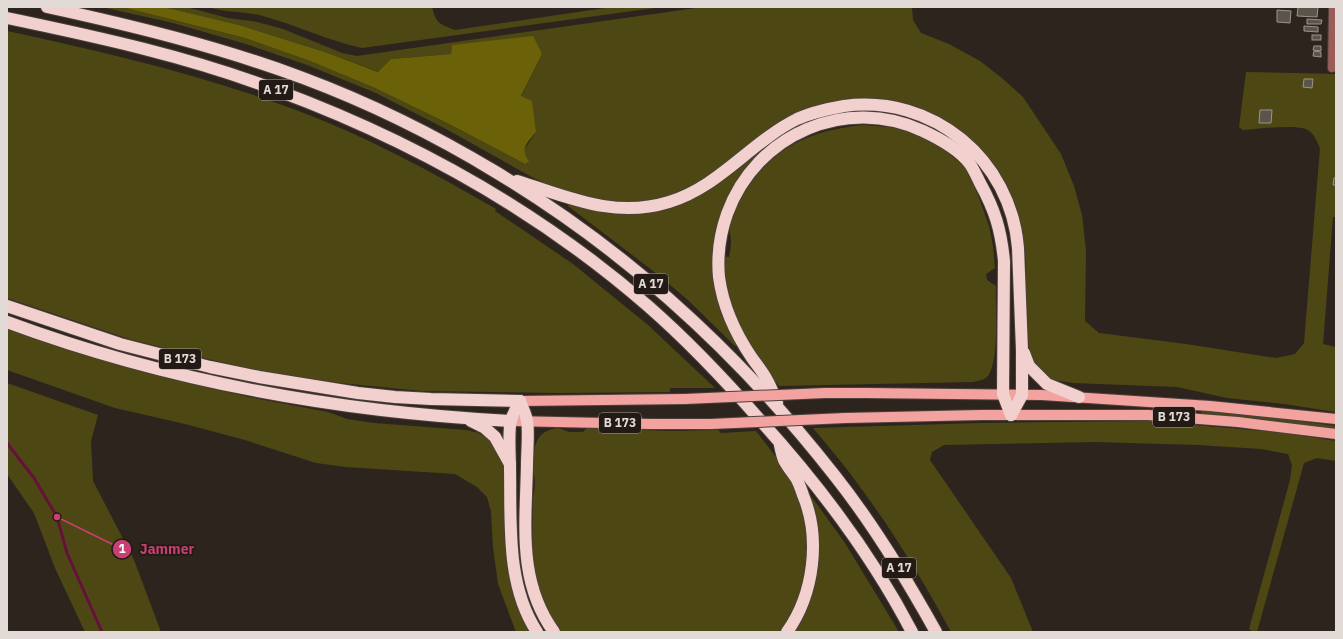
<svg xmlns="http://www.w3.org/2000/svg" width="1343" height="639" viewBox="0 0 1343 639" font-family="'IBM Plex Sans',sans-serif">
	<rect width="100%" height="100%" fill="#2e241e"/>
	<!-- green -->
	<g fill="#4d4813">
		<path d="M 102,7 L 122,7 L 245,38 L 310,61 L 375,88 L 447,123 L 525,164 L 524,150 L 536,132 L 521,97 L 542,54 L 452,45 L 451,54 L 391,59 L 379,72 L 328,53 L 239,25 L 164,7 L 186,7 L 228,18 L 257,22 L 283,29 L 342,53 L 357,56 L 703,7 L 912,7 L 913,20 L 921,33 L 949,44 L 980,61 L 1003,79 L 1023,97 L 1061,154 L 1074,186 L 1082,215 L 1086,251 L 1085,321 L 1099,333 L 1186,344 L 1276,358 L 1295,354 L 1304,343 L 1320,148 C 1317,141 1314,134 1308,130 C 1296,124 1257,129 1243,130 L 1239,127 L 1246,72 L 1336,74 L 1336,217 L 1333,217 L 1323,344 L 1336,347 L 1336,412 L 1284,404 L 1227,398 L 1177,387 L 1073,383 L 1053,380 L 1039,370 L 1032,358 L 1029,347 L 1026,315 L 1026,263 L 1022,228 L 1013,199 L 1006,186 L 925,113 L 831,104 L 721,168 L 698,183 L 668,198 L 638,203 L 592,200 L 550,186 L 530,176 L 446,129 L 376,93 L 307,65 L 246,44 L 173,23 Z"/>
		<path d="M 208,7 L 432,7 C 436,24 440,24 455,30 L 612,7 L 662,7 L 362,48 C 329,41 296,25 263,16 C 245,11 226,13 208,7 Z"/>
		<path d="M 7,31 C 105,52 202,75 296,110 C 366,136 432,172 496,209 L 495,211 L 573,264 L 648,325 L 715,388 L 670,388 L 670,392 L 559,393 L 422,391 L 320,381 L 236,366 L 129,339 L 7,298 Z"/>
		<path d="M 863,125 L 901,128 L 933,140 L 965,167 L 978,195 L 989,226 L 993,246 L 995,268 L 986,274 L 987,280 L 996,286 C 995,307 1000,363 987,377 C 984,380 977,381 973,382 L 779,386 C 759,361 732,322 726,290 C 724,279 724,267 723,256 L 729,257 C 730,252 731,246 731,241 C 731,236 729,231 730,226 C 732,215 739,202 745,192 C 772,147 812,130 863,125 Z"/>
		<path d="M 759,152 L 760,153 L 748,167 L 727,198 L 722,211 L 715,240 L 737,345 L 735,346 L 689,301 L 661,277 L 568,206 L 569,204 L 592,210 L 609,213 L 625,214 L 654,211 L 725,178 Z"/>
		<path d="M 7,329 L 121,366 L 167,378 L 249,397 L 328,412 L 347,419 L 374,423 L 466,430 C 481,433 485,435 495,446 C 497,448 500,450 501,453 C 506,462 505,481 505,492 C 506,538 504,593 530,632 L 516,632 L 498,584 L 493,547 L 491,511 L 487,497 L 477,487 L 455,474 L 346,467 L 316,463 L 245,440 L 185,424 L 115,408 L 7,370 Z"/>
		<path d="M 7,383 L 98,415 L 91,441 L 93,481 L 134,560 L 161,632 L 85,632 L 55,568 L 34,513 L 7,474 Z"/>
		<path d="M 1201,410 L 1284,419 L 1336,426 L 1336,429 L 1201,413 Z"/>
		<path d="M 1148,421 L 1285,433 L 1336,441 L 1336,461 L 1317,458 L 1304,463 L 1257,632 L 1253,632 L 1249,629 L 1290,480 L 1292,465 L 1288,454 L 1261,449 L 1198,445 L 1096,442 L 944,445 L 932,452 L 930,460 L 1011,578 L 1033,632 L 951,632 C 923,580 891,528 855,480 C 842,462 827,445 813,428 L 981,423 Z"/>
		<path d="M 558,428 L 569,432 L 583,432 L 587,428 L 671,431 L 718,430 L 721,433 L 756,431 L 782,465 L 797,490 L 803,506 L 809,554 L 801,595 L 782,632 L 560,632 C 550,617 540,598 536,579 C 531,553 533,524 533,497 C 535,490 536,478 533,472 C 534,451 532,431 558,428 Z"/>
		<path d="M 810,496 L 811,496 L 845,543 L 899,632 L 793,632 L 804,613 Z"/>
	</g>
	<!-- forest -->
	<path fill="#6a6109" d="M 122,7 L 164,7 L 239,25 L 328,53 L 378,72 L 391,59 L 451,54 L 452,45 L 533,36 L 542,54 L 521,96 L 532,101 L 536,132 C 528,142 519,149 529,161 L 525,164 L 447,123 L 375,88 L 310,61 L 245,38 Z"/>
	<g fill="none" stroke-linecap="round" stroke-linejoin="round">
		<!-- stream -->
		<path stroke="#66103c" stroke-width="3" d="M 7,443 L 34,478 L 57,517 L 67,553 L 102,632"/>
	</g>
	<!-- building -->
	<g fill="#5b544a" stroke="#9c9489">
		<path d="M 1298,7 L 1318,7 L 1317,17 L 1297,16 Z"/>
		<path d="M 1277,10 L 1291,11 L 1290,23 L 1277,22 Z"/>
		<path d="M 1307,19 L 1322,20 L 1321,24 L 1307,24 Z"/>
		<path d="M 1304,26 L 1318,27 L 1318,32 L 1304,31 Z"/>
		<rect x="1312" y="35" width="9" height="5"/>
		<path d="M 1314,46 L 1321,46 L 1321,51 L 1313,50 Z"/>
		<path d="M 1314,51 L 1321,52 L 1321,57 L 1313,56 Z"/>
		<path d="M 1304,79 L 1313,79 L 1312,88 L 1303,87 Z"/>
		<path d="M 1260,110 L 1272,110 L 1271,123 L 1259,123 Z"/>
		<path d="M 1334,178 L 1336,178 L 1336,185 L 1333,185 Z"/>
	</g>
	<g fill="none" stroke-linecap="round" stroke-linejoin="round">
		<defs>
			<path id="street" d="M 1332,68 L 1333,7"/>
			<g id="primary">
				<path d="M 825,393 L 866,393 L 1042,395 L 1210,406 L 1336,419"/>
				<path d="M 520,401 L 685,399"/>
				<path d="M 845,418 L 981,415 L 1148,415 L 1238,422 L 1336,434"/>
				<path d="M 511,421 L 650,424 L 711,424"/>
			</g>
			<g id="highway">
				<path d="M 47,7 C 134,26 220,47 303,78 C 434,127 564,206 669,299 C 729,352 785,412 835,476 C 873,524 906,578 936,632"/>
				<path d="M 7,18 C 98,37 190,57 276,90 C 411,140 540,212 648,306 C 688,341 725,380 760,420 C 818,484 872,555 912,632"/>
				<path d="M 517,181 C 569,197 614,219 669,202 C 719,187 751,142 797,119 C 812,112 828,109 844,106 C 933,94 1011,160 1018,248 L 1022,350 L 1022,395 L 1011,415"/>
				<path d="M 7,306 L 120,344 L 210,367 L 259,377 L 358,393 L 395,397 L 431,399 L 520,401"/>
				<path d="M 7,322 C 169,382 339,412 511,421"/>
				<path d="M 1024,353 L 1029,366 L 1047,384 L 1079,397"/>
				<path d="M 520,401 C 522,407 526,414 527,421 C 529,430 527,453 527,464 C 526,523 517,581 554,632"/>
				<path d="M 520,401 C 517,407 513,414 511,420 C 508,430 510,458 510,469 C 511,523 506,585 537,632"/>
				<path d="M 777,403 C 774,395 771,387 767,380 C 763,372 757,365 752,358 C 735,333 723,307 719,277 C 717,256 720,234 727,214 C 756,134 846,95 923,131 C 940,139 959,149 970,164 C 974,170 977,177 980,183 C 995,210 1001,230 1004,261 L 1003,394 L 1011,415"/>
				<path d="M 471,421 L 485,428 L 495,437 L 510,464"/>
				<path d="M 780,445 C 781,450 782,455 784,460 C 787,466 792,472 796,478 C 799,483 801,489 803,495 C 821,538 814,594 787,632"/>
			</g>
		</defs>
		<!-- street casing -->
		<use href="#street" stroke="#4b413b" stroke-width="10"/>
		<!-- primary casing -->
		<use href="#primary" stroke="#4b413b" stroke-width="12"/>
		<!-- highway casing -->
		<use href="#highway" stroke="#4b413b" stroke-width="14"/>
		<!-- street -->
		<use href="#street" stroke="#9b5c5a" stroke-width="8"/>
		<!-- primary -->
		<use href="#primary" stroke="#f2a3a0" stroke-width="10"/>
		<!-- highway -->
		<use href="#highway" stroke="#f1d0ce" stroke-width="12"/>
		<defs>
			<g id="primary-bridge">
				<path d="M 685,399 L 825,393"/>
				<path d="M 711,424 L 845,418"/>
			</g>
		</defs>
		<!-- primary-bridge casing -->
		<use href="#primary-bridge" stroke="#4b413b" stroke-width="12" stroke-linecap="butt"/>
		<!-- primary-bridge -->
		<use href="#primary-bridge" stroke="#f2a3a0" stroke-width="10"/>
	</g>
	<g text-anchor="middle" stroke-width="3.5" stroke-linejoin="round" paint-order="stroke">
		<!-- shield labels -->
		<g fill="#241a15" stroke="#a8a09c" stroke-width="1">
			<rect x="259" y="80" width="34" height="20" rx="3"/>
			<rect x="634" y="274" width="34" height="20" rx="3"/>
			<rect x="159" y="349" width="42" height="20" rx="3"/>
			<rect x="1153" y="407" width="42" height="20" rx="3"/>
			<rect x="599" y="413" width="42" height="20" rx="3"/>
			<rect x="882" y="558" width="34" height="20" rx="3"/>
		</g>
		<g font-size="12" font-weight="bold" fill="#e1dad6">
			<text x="276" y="94">A 17</text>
			<text x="651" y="288">A 17</text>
			<text x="180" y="363">B 173</text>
			<text x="1174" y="421">B 173</text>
			<text x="620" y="427">B 173</text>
			<text x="899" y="572">A 17</text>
		</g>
	</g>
	<!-- callouts -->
	<path fill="none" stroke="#c83f74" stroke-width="1.5" d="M57 517L122 549"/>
	<g fill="#c83f74" stroke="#241a15" stroke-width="1.5">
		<circle cx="57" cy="517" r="4"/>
		<circle cx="122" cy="549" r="10"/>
	</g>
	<g font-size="12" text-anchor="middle" font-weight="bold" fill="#fff">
		<text x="122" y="553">1</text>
	</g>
	<g font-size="14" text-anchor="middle" font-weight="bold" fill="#c83f74" stroke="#241a15" stroke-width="3.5" stroke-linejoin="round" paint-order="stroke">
		<text x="167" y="554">Jammer</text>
	</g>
	<!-- border -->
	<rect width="1343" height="639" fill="none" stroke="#e1dad6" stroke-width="16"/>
</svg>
